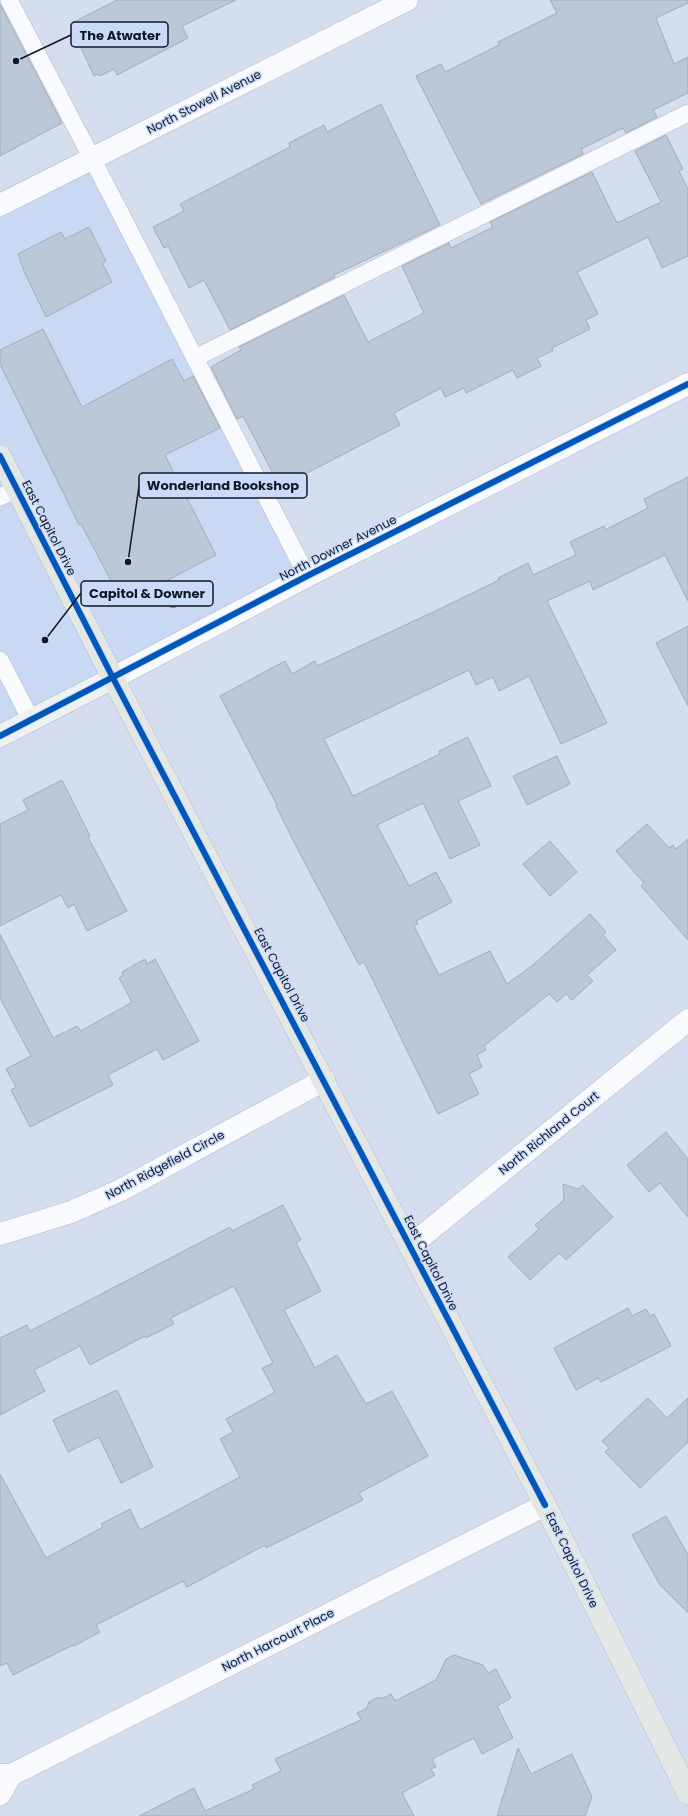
<svg xmlns="http://www.w3.org/2000/svg" width="688" height="1816" viewBox="0 0 688 1816" font-family="Poppins,sans-serif">
	<rect width="100%" height="100%" fill="#d5deef"/>
	<!-- built -->
	<path fill="#c9d8f3" d="M 92,158 L 307,576 L 0,736 L 0,205 Z"/>
	<!-- building -->
	<g fill="#bac8d8" stroke="#a2adba">
		<path d="M 117,0 L 236,0 L 182,26 L 188,38 L 117,75 L 114,69 L 100,76 L 98,74 L 94,76 L 70,24 Z"/>
		<path d="M 550,0 L 688,0 L 688,3 L 656,18 L 674,64 L 688,57 L 688,93 L 653,110 L 657,117 L 626,133 L 623,128 L 581,149 L 583,154 L 481,204 L 416,76 L 441,64 L 445,72 L 499,45 L 498,42 L 557,13 Z"/>
		<path d="M 0,4 L 62,123 L 0,156 Z"/>
		<path d="M 381,104 L 440,225 L 334,275 L 335,277 L 230,330 L 204,280 L 189,288 L 168,246 L 164,248 L 153,227 L 184,211 L 180,204 L 290,147 L 289,143 L 324,125 L 327,132 Z"/>
		<path d="M 666,135 L 683,169 L 679,171 L 688,189 L 688,256 L 662,268 L 648,237 L 577,272 L 598,314 L 586,320 L 590,329 L 552,348 L 553,351 L 537,358 L 541,366 L 517,378 L 513,370 L 466,393 L 464,388 L 445,397 L 441,388 L 394,413 L 400,425 L 280,487 L 243,416 L 237,419 L 211,367 L 241,350 L 239,347 L 344,295 L 368,342 L 424,313 L 402,266 L 449,243 L 451,248 L 493,227 L 490,222 L 592,172 L 617,223 L 661,202 L 635,151 Z"/>
		<path d="M 89,227 L 106,261 L 102,263 L 112,282 L 46,317 L 24,271 L 18,254 L 61,232 L 65,239 Z"/>
		<path d="M 43,329 L 82,407 L 172,359 L 184,381 L 193,376 L 220,428 L 165,455 L 216,555 L 123,603 L 81,524 L 79,525 L 0,364 L 0,350 Z"/>
		<path d="M 688,477 L 688,601 L 665,555 L 593,590 L 590,581 L 547,601 L 607,723 L 561,744 L 529,676 L 499,691 L 493,677 L 476,685 L 469,670 L 324,739 L 353,796 L 440,754 L 439,751 L 468,737 L 491,786 L 458,801 L 480,845 L 450,859 L 423,803 L 377,825 L 409,886 L 436,872 L 452,902 L 416,921 L 418,924 L 414,926 L 439,975 L 490,951 L 507,984 L 533,965 L 590,914 L 606,932 L 603,935 L 616,950 L 587,975 L 593,981 L 572,1000 L 566,994 L 557,1002 L 549,994 L 484,1046 L 486,1050 L 477,1055 L 482,1067 L 469,1074 L 479,1094 L 438,1114 L 364,962 L 359,965 L 296,846 L 276,806 L 277,805 L 220,696 L 285,661 L 292,674 L 315,661 L 317,666 L 429,614 L 499,580 L 498,578 L 528,563 L 533,575 L 576,555 L 570,542 L 604,526 L 605,530 L 648,508 L 644,499 Z"/>
		<path d="M 688,626 L 688,706 L 656,643 Z"/>
		<path d="M 557,756 L 570,784 L 527,805 L 513,776 Z"/>
		<path d="M 62,780 L 90,836 L 88,837 L 127,911 L 87,931 L 74,904 L 68,908 L 61,895 L 0,926 L 0,824 L 28,810 L 23,800 Z"/>
		<path d="M 647,824 L 669,848 L 673,845 L 676,849 L 688,839 L 688,940 L 641,886 L 644,883 L 616,851 Z"/>
		<path d="M 550,841 L 577,872 L 550,896 L 523,864 Z"/>
		<path d="M 0,934 L 53,1038 L 77,1026 L 81,1031 L 132,1002 L 119,978 L 123,975 L 122,972 L 145,959 L 147,964 L 155,959 L 199,1041 L 163,1060 L 157,1049 L 108,1075 L 113,1085 L 30,1127 L 11,1090 L 16,1087 L 6,1069 L 31,1056 L 0,998 Z"/>
		<path d="M 666,1132 L 688,1159 L 688,1217 L 660,1183 L 649,1192 L 627,1165 Z"/>
		<path d="M 563,1184 L 578,1189 L 583,1185 L 613,1217 L 566,1260 L 559,1253 L 530,1280 L 508,1257 L 539,1229 L 535,1225 L 564,1200 Z"/>
		<path d="M 283,1205 L 301,1240 L 296,1243 L 321,1291 L 284,1310 L 315,1368 L 337,1355 L 366,1404 L 392,1391 L 428,1456 L 359,1493 L 363,1500 L 266,1548 L 265,1545 L 187,1587 L 183,1581 L 96,1625 L 100,1632 L 74,1646 L 73,1645 L 13,1675 L 7,1663 L 0,1666 L 0,1474 L 46,1558 L 103,1527 L 101,1524 L 130,1509 L 140,1530 L 240,1477 L 220,1439 L 233,1432 L 226,1419 L 275,1392 L 262,1368 L 273,1363 L 234,1286 L 171,1318 L 174,1324 L 146,1338 L 145,1336 L 90,1365 L 80,1346 L 34,1370 L 45,1391 L 0,1415 L 0,1338 L 27,1325 L 30,1331 L 230,1227 L 232,1231 Z"/>
		<path d="M 628,1308 L 632,1316 L 646,1309 L 650,1316 L 654,1314 L 671,1346 L 601,1382 L 598,1378 L 576,1390 L 554,1348 Z"/>
		<path d="M 117,1390 L 153,1467 L 121,1483 L 99,1437 L 68,1452 L 53,1420 Z"/>
		<path d="M 648,1398 L 667,1418 L 688,1398 L 688,1442 L 640,1488 L 605,1452 L 609,1448 L 602,1441 Z"/>
		<path d="M 666,1516 L 688,1555 L 688,1613 L 660,1585 L 632,1535 Z"/>
		<path d="M 454,1655 L 483,1665 L 488,1673 L 496,1669 L 511,1698 L 497,1706 L 513,1738 L 482,1754 L 474,1738 L 432,1759 L 436,1767 L 431,1769 L 435,1775 L 402,1793 L 414,1816 L 139,1816 L 194,1788 L 205,1811 L 254,1789 L 252,1785 L 281,1771 L 275,1759 L 361,1720 L 357,1713 L 367,1708 L 369,1702 L 376,1698 L 383,1698 L 391,1694 L 395,1701 L 436,1680 L 446,1659 Z"/>
		<path d="M 518,1748 L 531,1774 L 572,1754 L 592,1797 L 585,1816 L 497,1816 Z"/>
	</g>
	<g fill="none" stroke-linecap="round" stroke-linejoin="round">
		<defs>
			<g id="lane">
				<path d="M 9,0 L 108,189 L 307,576"/>
				<path d="M 195,358 L 688,113"/>
				<path d="M 0,497 L 17,489"/>
				<path d="M 0,660 L 31,720"/>
			</g>
			<g id="street">
				<path d="M 0,205 L 407,0"/>
				<path d="M 113,678 L 307,576 L 688,384"/>
				<path d="M 0,1234 L 71,1212 L 121,1190 L 324,1080"/>
				<path d="M 410,1246 L 688,1020"/>
				<path d="M 0,1775 L 11,1775 L 545,1505"/>
				<path d="M 0,1794 L 11,1775"/>
			</g>
			<path id="secondary" d="M 0,736 L 113,678"/>
			<path id="primary" d="M 0,456 L 113,678 L 545,1505 L 688,1793"/>
		</defs>
		<!-- lane casing -->
		<use href="#lane" stroke="#b2bac8" stroke-width="18"/>
		<!-- street casing -->
		<use href="#street" stroke="#b2bac8" stroke-width="23"/>
		<!-- secondary casing -->
		<use href="#secondary" stroke="#b2bac8" stroke-width="23"/>
		<!-- primary casing -->
		<use href="#primary" stroke="#b7bcc5" stroke-width="23"/>
		<!-- lane -->
		<use href="#lane" stroke="#f9fafd" stroke-width="17"/>
		<!-- street -->
		<use href="#street" stroke="#f9fafd" stroke-width="22"/>
		<!-- secondary -->
		<use href="#secondary" stroke="#eef2f2" stroke-width="22"/>
		<!-- primary -->
		<use href="#primary" stroke="#e3e8e7" stroke-width="22"/>
		<defs>
			<g id="cycleway">
				<path d="M 0,456 L 113,678 L 545,1505"/>
				<path d="M 0,736 L 307,576 L 688,384"/>
			</g>
		</defs>
		<!-- cycleway casing -->
		<use href="#cycleway" stroke="#cadbfa" stroke-width="8"/>
		<!-- cycleway -->
		<use href="#cycleway" stroke="#0057b8" stroke-width="6"/>
	</g>
	<!-- trees -->
	<circle fill="#9c6676" cx="173" cy="602" r="6"/>
	<g text-anchor="middle" stroke-width="3" stroke-linejoin="round" paint-order="stroke">
		<!-- street labels -->
		<g font-size="12" fill="#101724" stroke="#cadbfa">
			<text transform="translate(204 102) rotate(-27)" y="4">North Stowell Avenue</text>
			<text transform="translate(49 528) rotate(63)" y="4">East Capitol Drive</text>
			<text transform="translate(338 548) rotate(-27)" y="4">North Downer Avenue</text>
			<text transform="translate(282 975) rotate(62)" y="4">East Capitol Drive</text>
			<text transform="translate(549 1133) rotate(-39)" y="4">North Richland Court</text>
			<text transform="translate(165 1165) rotate(-28)" y="4">North Ridgefield Circle</text>
			<text transform="translate(431 1263) rotate(63)" y="4">East Capitol Drive</text>
			<text transform="translate(572 1560) rotate(64)" y="4">East Capitol Drive</text>
			<text transform="translate(278 1640) rotate(-27)" y="4">North Harcourt Place</text>
		</g>
	</g>
	<!-- callouts -->
	<path fill="none" stroke="#101724" stroke-width="1.5" d="M16 61L71 35M128 562L139 486M45 640L81 593"/>
	<g fill="#101724" stroke="#cadbfa" stroke-width="1.5">
		<circle cx="16" cy="61" r="4"/>
		<circle cx="128" cy="562" r="4"/>
		<circle cx="45" cy="640" r="4"/>
	</g>
	<g fill="#cadbfa" stroke="#101724" stroke-width="1.5">
		<rect x="71" y="22" width="97" height="25" rx="4"/>
		<rect x="139" y="473" width="168" height="25" rx="4"/>
		<rect x="81" y="581" width="132" height="25" rx="4"/>
	</g>
	<g font-size="13" text-anchor="middle" font-weight="bold" fill="#101724">
		<text x="120" y="40">The Atwater</text>
		<text x="223" y="490">Wonderland Bookshop</text>
		<text x="147" y="598">Capitol &amp; Downer</text>
	</g>
</svg>
